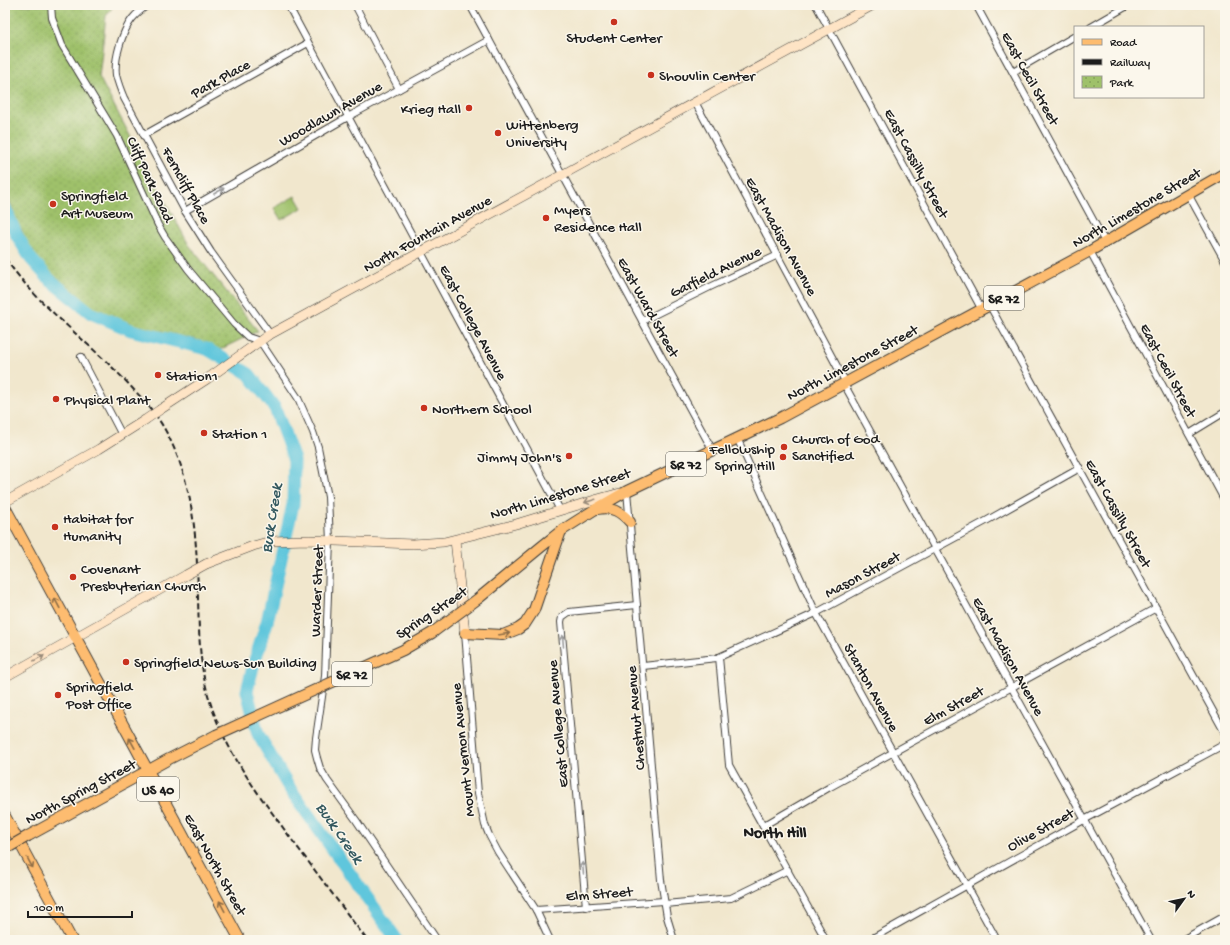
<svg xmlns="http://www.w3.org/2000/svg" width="1230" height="945" viewBox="0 0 1230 945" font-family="'Gochi Hand',sans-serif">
	<defs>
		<pattern id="park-dots" width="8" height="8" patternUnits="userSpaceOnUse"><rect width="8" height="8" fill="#9fc16a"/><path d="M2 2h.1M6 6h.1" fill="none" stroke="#88a55b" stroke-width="1.8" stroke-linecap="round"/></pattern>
	</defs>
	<rect width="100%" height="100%" fill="#fbf7ec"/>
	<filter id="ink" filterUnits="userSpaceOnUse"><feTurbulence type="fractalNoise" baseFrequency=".025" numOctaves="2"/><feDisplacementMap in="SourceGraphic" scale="8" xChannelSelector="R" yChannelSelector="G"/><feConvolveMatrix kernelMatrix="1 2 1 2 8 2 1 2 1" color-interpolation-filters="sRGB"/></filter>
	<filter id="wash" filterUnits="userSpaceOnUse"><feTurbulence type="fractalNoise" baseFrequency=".012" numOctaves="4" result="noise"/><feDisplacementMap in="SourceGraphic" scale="16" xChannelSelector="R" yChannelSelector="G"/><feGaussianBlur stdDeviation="0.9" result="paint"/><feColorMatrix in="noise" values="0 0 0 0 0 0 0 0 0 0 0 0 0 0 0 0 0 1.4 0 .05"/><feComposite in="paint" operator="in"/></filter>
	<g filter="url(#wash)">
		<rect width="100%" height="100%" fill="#f1e7cd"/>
		<!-- park -->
		<path fill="url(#park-dots)" stroke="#5e6e43" d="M 10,5 L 114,5 L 106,16 L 99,77 L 146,166 L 189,245 L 258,331 L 219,350 L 200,341 L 133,325 L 95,310 L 51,273 L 32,252 L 16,220 L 5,187 L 5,15 Z"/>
		<!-- pitch -->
		<path fill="#9fc16a" stroke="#5e6e43" d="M 295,196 L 302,208 L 281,220 L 274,208 Z"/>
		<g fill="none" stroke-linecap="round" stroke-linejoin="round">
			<!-- river -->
			<path stroke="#5fc6dc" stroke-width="13" d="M 5,208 L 16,234 L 31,259 L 51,281 L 91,313 L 131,330 L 207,349 L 249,374 L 275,408 L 294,460 L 293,504 L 267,622 L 254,663 L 247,691 L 258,734 L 288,786 L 397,940"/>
		</g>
	</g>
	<g filter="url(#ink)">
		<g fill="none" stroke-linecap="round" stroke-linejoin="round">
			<defs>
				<g id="street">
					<path d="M 51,5 L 52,18 L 62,45 L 117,136 L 158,225 L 165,237 L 188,269 L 234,324 L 248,337 L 260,341 L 298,398 L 313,432 L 318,447 L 328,497 L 330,541 L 325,676 L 316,738 L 315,750 L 317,758 L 320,768 L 327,780 L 356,820 L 437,940"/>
					<path d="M 148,5 C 142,9 136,14 132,19 C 122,32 114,59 116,75 C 118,83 121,91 124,98 L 185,211 L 211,252 L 270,334"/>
					<path d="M 288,5 L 560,510"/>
					<path d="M 355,5 L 399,89"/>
					<path d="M 470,5 L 713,451"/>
					<path d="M 816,5 L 982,310"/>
					<path d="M 976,5 L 1105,242"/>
					<path d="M 1091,27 L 1129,5"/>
					<path d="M 1013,72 L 1075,36"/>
					<path d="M 695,102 L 846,383"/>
					<path d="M 144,135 L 308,43"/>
					<path d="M 1188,194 L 1225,261"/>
					<path d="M 185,211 L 348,117 L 489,40"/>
					<path d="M 1090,251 L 1225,501"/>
					<path d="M 990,306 L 1225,733"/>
					<path d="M 642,321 L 710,287 L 778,255"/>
					<path d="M 81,357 L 122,435"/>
					<path d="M 844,384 L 1151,940"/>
					<path d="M 1189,434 L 1225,412"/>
					<path d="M 738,440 L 816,613 L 997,940"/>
					<path d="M 627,491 L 661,880 L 667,917 L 674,940"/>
					<path d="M 465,633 L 478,793 L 485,825 L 489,835 L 498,852 L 536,910 L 550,940"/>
					<path d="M 719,657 L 729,765 L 826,940"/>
					<path d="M 643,666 L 717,658 L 816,613 L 986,521 L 1080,468"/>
					<path d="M 763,826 L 830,787 L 1156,608"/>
					<path d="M 665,904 L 731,898 L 788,870"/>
					<path d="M 586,907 L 561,622 L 562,617 L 569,612 L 637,605"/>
					<path d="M 536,910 L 664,901"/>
					<path d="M 869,940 L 1084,820 L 1225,744"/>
					<path d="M 1182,940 L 1225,916"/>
				</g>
				<g id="secondary">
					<path d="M 161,409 L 207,379 L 267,336 L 873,5"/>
					<path d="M 5,502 L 99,449 L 145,420"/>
					<path d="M 455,540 L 465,633"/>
					<path d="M 206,564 L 253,546 L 271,541 L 309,540 L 413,544 L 444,542 L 516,524 L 598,499 L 620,493"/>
					<path d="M 5,677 L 186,575"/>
				</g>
				<g id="primary">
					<path d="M 5,507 L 240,940"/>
					<path d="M 598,509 C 612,506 621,512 630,522"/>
					<path d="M 479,598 L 541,547 L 561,531 L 594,510 L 627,491 L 780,418 L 1090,251 L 1225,173"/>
					<path d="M 465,633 L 503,635 L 518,629 L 525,624 L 534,610 L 561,531"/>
					<path d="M 5,816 L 72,940"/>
					<path d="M 28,836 L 169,759 L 216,735"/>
				</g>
			</defs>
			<!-- street casing -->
			<use href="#street" stroke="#3c3a37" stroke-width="8"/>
			<!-- secondary casing -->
			<use href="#secondary" stroke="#3c3a37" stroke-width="10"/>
			<!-- primary casing -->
			<use href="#primary" stroke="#3c3a37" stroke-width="12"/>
			<!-- street -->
			<use href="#street" stroke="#fff" stroke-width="6"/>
			<!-- secondary -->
			<use href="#secondary" stroke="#fee4c5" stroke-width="9"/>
			<!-- primary -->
			<use href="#primary" stroke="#fdbc6f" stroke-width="10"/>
			<!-- rail -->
			<path stroke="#1c1c1c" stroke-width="2" stroke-dasharray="6 3" stroke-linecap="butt" d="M 5,258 C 40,309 93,344 134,390 C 145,401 156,414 164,428 C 194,481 197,539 198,599 C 199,629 199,658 206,687 C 220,746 257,792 292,840 C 317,873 342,907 367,940"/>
			<defs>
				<g id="secondary-bridge">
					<path d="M 145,420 L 161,409"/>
					<path d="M 186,575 L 206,564"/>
				</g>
				<g id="primary-bridge">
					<path d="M 216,735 L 403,650 L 432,633 L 479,598"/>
					<path d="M 9,847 L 28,836"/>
				</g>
			</defs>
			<!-- secondary-bridge casing -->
			<use href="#secondary-bridge" stroke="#3c3a37" stroke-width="10" stroke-linecap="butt"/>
			<!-- primary-bridge casing -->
			<use href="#primary-bridge" stroke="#3c3a37" stroke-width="12" stroke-linecap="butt"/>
			<!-- secondary-bridge -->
			<use href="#secondary-bridge" stroke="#fee4c5" stroke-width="9"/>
			<!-- primary-bridge -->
			<use href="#primary-bridge" stroke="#fdbc6f" stroke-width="10"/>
		</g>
		<!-- one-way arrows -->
		<defs><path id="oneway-shaft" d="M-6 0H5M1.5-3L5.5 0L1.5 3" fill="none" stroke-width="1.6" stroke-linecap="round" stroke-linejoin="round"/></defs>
		<g stroke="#999">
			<use href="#oneway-shaft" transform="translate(219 191) rotate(-30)"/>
			<use href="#oneway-shaft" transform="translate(563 641) rotate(-95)"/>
			<use href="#oneway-shaft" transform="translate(583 868) rotate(-95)"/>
		</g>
		<g stroke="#988a79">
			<use href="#oneway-shaft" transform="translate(590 501) rotate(163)"/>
			<use href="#oneway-shaft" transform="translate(39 658) rotate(-29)"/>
		</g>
		<g stroke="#8c6c46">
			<use href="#oneway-shaft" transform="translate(57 603) rotate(-118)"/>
			<use href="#oneway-shaft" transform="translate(504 634) rotate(-9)"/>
			<use href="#oneway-shaft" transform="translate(132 743) rotate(-119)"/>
			<use href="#oneway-shaft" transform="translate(30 863) rotate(62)"/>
			<use href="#oneway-shaft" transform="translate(222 906) rotate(-118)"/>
		</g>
	</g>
	<!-- markers -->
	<g fill="#c8321e" stroke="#fbf7ec" stroke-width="1.5">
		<circle cx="614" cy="22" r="4"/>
		<circle cx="651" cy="75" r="4"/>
		<circle cx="469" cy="108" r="4"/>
		<circle cx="498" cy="133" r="4"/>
		<circle cx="53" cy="204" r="4"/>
		<circle cx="546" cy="218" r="4"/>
		<circle cx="158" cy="375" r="4"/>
		<circle cx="56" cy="399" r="4"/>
		<circle cx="424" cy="408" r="4"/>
		<circle cx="204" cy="433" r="4"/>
		<circle cx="784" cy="447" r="4"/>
		<circle cx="569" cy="456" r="4"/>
		<circle cx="783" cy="457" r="4"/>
		<circle cx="55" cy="527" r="4"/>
		<circle cx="73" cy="577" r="4"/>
		<circle cx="126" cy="662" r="4"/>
		<circle cx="58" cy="695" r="4"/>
	</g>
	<g text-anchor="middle" stroke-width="3" stroke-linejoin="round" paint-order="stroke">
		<!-- shield labels -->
		<g fill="#fbf7ec" stroke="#5f5e5a" stroke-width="1">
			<rect x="984" y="286" width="40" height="24" rx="3"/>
			<rect x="666" y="452" width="40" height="24" rx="3"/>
			<rect x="332" y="662" width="40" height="24" rx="3"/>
			<rect x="137" y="777" width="42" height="24" rx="3"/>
		</g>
		<g font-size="14" font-weight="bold" fill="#1c1c1c">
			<text x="1004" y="303">SR 72</text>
			<text x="686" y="469">SR 72</text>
			<text x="352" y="679">SR 72</text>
			<text x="158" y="794">US 40</text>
		</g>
		<!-- poi labels -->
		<g font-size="15" fill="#1c1c1c" stroke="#fbf7ec" text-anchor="start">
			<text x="614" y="42" text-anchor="middle">Student Center</text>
			<text x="659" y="80">Shouvlin Center</text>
			<text x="461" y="113" text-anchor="end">Krieg Hall</text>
			<text x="506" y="129">Wittenberg<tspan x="506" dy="17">University</tspan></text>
			<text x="61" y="200">Springfield<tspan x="61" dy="17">Art Museum</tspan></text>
			<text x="554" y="214">Myers<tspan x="554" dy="17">Residence Hall</tspan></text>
			<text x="166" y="380">Station1</text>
			<text x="64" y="404">Physical Plant</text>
			<text x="432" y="413">Northern School</text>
			<text x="212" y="438">Station 1</text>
			<text x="792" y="443">Church of God<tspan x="792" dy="17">Sanctified</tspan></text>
			<text x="775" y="453" text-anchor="end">Fellowship<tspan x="775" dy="17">Spring Hill</tspan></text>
			<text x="561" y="461" text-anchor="end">Jimmy John's</text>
			<text x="63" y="523">Habitat for<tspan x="63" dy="17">Humanity</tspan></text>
			<text x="81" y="573">Covenant<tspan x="81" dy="17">Presbyterian Church</tspan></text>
			<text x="134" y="667">Springfield News-Sun Building</text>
			<text x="66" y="691">Springfield<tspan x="66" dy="17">Post Office</tspan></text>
		</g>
		<!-- street labels -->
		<g font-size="15" fill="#1c1c1c" stroke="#fbf7ec">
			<text transform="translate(220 78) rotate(-29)" y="5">Park Place</text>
			<text transform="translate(1031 78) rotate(61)" y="5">East Cecil Street</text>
			<text transform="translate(330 113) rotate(-30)" y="5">Woodlawn Avenue</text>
			<text transform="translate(917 163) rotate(62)" y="5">East Cassilly Street</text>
			<text transform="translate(151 179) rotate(65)" y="5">Cliff Park Road</text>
			<text transform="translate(187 185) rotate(61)" y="5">Ferncliff Place</text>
			<text transform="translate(1136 207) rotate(-30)" y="5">North Limestone Street</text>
			<text transform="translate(427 233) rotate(-29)" y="5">North Fountain Avenue</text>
			<text transform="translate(782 236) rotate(61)" y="5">East Madison Avenue</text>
			<text transform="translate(715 271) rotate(-26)" y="5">Garfield Avenue</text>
			<text transform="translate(649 307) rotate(61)" y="5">East Ward Street</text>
			<text transform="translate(474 322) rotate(62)" y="5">East College Avenue</text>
			<text transform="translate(852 362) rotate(-28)" y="5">North Limestone Street</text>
			<text transform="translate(1169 370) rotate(62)" y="5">East Cecil Street</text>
			<text transform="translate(560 493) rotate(-17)" y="5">North Limestone Street</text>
			<text transform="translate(1119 513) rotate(61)" y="5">East Cassilly Street</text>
			<text transform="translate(862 574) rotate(-28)" y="5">Mason Street</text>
			<text transform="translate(316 591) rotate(-88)" y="5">Warder Street</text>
			<text transform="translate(431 612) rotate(-34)" y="5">Spring Street</text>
			<text transform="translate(1009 656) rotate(61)" y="5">East Madison Avenue</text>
			<text transform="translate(872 687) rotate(61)" y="5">Stanton Avenue</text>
			<text transform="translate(953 705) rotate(-29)" y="5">Elm Street</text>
			<text transform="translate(635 718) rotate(-95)" y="5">Chestnut Avenue</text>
			<text transform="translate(557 724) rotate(-95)" y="5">East College Avenue</text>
			<text transform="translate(462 750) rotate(-96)" y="5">Mount Vernon Avenue</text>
			<text transform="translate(80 791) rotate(-28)" y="5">North Spring Street</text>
			<text transform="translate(1040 829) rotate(-29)" y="5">Olive Street</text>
			<text transform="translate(216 864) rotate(61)" y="5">East North Street</text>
			<text transform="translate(599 893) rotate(-4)" y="5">Elm Street</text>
		</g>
		<!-- water labels -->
		<g font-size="16" font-style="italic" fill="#33585f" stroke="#fbf7ec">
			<text transform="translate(270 518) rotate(-81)" y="6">Buck Creek</text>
			<text transform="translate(341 832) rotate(55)" y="6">Buck Creek</text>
		</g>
		<!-- neighbourhood labels -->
		<g font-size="16" font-weight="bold" fill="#1c1c1c" stroke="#fbf7ec">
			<text x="775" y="837">North Hill</text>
		</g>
	</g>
	<!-- margin -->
	<rect width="1230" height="945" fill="none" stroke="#fbf7ec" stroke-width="20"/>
	<!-- legend -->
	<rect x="1074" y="26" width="130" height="72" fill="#fbf7ec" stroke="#a29f99"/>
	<rect x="1082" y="39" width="20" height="6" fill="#fdbc6f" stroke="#a29f99"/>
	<text x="1110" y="46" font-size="12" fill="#1c1c1c">Road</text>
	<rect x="1082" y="59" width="20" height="6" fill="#1c1c1c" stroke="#a29f99"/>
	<text x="1110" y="66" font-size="12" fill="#1c1c1c">Railway</text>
	<rect x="1082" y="76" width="20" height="12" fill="url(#park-dots)" stroke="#a29f99"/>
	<text x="1110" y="86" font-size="12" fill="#1c1c1c">Park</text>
	<!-- north arrow -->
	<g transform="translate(1184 899) rotate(57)" stroke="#fbf7ec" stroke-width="3" paint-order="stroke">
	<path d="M0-3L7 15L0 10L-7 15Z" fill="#1c1c1c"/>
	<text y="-6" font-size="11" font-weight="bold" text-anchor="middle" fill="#1c1c1c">N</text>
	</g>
	<!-- scale -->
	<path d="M28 911v6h104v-6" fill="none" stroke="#1c1c1c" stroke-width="2"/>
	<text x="34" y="911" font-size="12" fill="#1c1c1c" stroke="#fbf7ec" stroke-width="3" paint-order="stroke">100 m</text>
</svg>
